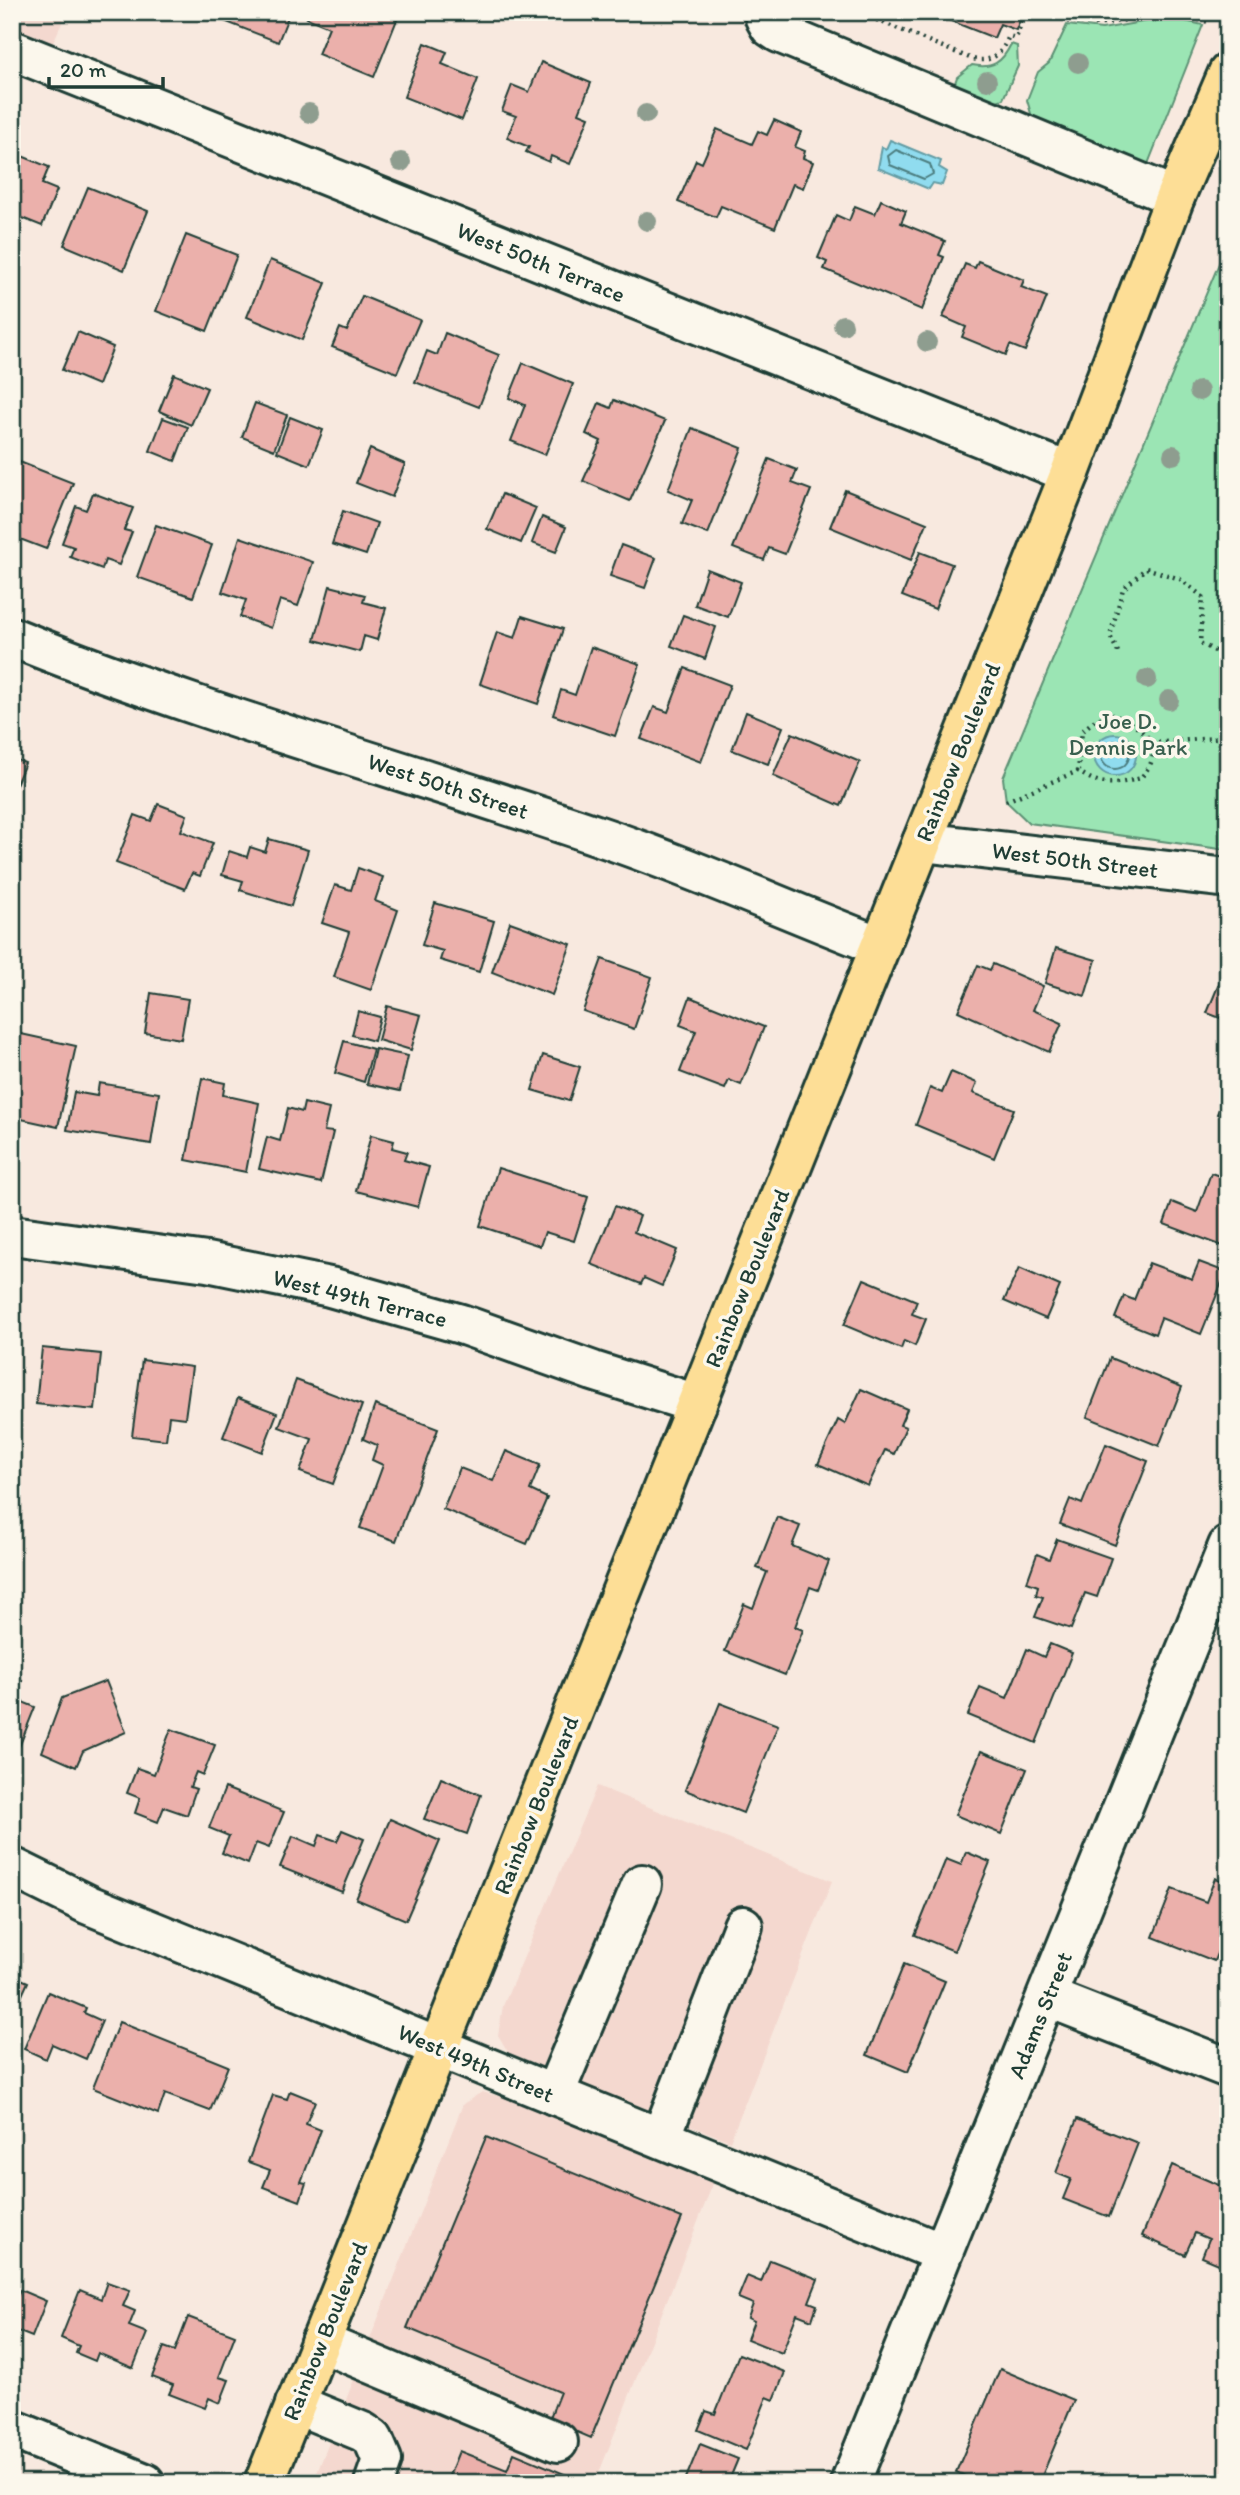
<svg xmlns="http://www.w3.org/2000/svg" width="1240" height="2495" viewBox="0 0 1240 2495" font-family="Itim,sans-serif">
	<rect width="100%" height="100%" fill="#f8e9df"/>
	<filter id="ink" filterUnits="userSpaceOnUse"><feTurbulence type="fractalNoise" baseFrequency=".0143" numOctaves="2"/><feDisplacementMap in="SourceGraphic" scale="14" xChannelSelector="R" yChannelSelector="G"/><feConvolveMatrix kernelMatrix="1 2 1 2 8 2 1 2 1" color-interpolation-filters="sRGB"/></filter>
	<g filter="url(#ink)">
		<!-- built -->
		<g fill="#f4d8cf">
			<path d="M 12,12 L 67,12 L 50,49 L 12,35 Z"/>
			<path d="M 597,1786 L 832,1881 L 730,2141 L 511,2057 L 498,2035 L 503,2006 Z"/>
			<path d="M 482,2092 L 509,2099 L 714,2181 L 595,2483 L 313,2483 L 463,2104 Z"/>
		</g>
		<!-- green -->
		<g fill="#9be5b4" stroke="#5d9174" stroke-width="2">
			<path d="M 1071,12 L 1146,12 L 1104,19 L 1070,17 Z"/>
			<path d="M 1159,19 L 1176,19 L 1203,25 L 1148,164 L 1032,117 L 1027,100 L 1038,72 L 1049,63 L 1067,25 L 1102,29 Z"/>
			<path d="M 1011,44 L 1017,46 L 1018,66 L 1003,99 L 994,102 L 954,86 L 957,77 L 972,65 C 992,69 1002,63 1011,44 Z"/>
			<path d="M 1228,242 L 1228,850 L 1029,823 L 1006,801 L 1003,778 Z"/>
		</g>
		<!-- water -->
		<g fill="#90dcef" stroke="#639ca4" stroke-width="2">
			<path d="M 890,140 L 941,161 L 939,167 L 947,172 L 942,185 L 933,183 L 929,189 L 878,168 L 882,147 L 886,149 Z"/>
			<circle cx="1115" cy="755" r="21"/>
		</g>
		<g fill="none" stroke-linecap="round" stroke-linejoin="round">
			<!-- shore -->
			<g stroke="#4c7d7f" stroke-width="2">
				<path d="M 896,150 L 930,164 L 933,174 L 924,179 L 890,165 L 888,156 Z"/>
				<circle cx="1115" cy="755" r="14"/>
			</g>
		</g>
		<!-- building -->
		<g fill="#ebb0ab" stroke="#1f3d34" stroke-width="2">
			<path d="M 201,12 L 290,12 L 278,42 Z"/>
			<path d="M 310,12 L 387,12 L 398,17 L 374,77 L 318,54 L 329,27 L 307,18 Z"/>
			<path d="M 928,12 L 1023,12 L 1016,30 L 1000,24 L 994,38 Z"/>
			<path d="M 425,43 L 447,52 L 442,64 L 478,79 L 462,120 L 404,97 Z"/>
			<path d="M 541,62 L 591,83 L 579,113 L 589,117 L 570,164 L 551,156 L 549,162 L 526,152 L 529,147 L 507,138 L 516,116 L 502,111 L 512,85 L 529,92 Z"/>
			<path d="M 774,120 L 801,132 L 795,147 L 805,151 L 803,158 L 813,162 L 803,188 L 793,184 L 775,228 L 721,206 L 716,217 L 678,202 L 696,160 L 702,163 L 717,129 L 752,144 L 758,131 L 767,135 Z"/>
			<path d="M 12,152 L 49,167 L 42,184 L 57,190 L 42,226 L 12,214 Z"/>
			<path d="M 88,187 L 148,211 L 124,270 L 64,245 Z"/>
			<path d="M 881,200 L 906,211 L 901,223 L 945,241 L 939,255 L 944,257 L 922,310 L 824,269 L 827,262 L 818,258 L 836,215 L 849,221 L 855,206 L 875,214 Z"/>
			<path d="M 186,235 L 237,255 L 207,331 L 156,311 Z"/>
			<path d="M 270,260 L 326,283 L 302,340 L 247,317 Z"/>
			<path d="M 978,261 L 1024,280 L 1021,287 L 1047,297 L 1025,351 L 1010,345 L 1006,355 L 962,337 L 966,327 L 943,317 L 965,264 L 975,268 Z"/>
			<path d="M 362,296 L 420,320 L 397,373 L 332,347 L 340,328 L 347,331 Z"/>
			<path d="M 78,332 L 113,347 L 98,385 L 62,370 Z"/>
			<path d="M 445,333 L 499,355 L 479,407 L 415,382 L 427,351 L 437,355 Z"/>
			<path d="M 523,363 L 573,384 L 545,455 L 511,441 L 525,405 L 509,398 Z"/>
			<path d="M 174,374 L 207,388 L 191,425 L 159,411 Z"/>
			<path d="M 614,400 L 665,421 L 630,501 L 583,481 L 601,441 L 586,434 L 599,403 L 611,408 Z"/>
			<path d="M 255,403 L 287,415 L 274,450 L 242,437 Z"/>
			<path d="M 290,417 L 323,430 L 309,465 L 277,452 Z"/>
			<path d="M 163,418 L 188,427 L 175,461 L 150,451 Z"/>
			<path d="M 692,428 L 742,448 L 708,534 L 682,524 L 692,500 L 668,490 Z"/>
			<path d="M 370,449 L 405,464 L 392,497 L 356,483 Z"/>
			<path d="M 12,459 L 73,483 L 46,549 L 12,536 Z"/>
			<path d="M 769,459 L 797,470 L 792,483 L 811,490 L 785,554 L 769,548 L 764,560 L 733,548 Z"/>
			<path d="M 845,490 L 927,523 L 911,560 L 830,527 Z"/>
			<path d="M 93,493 L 133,508 L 124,530 L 132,532 L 119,565 L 105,560 L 102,569 L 70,557 L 74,547 L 62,543 L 76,506 L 86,510 Z"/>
			<path d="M 502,494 L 536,508 L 521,543 L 487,529 Z"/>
			<path d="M 343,511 L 377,523 L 366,555 L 332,544 Z"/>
			<path d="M 542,517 L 566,527 L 556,552 L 532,543 Z"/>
			<path d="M 156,525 L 212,545 L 193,597 L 137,577 Z"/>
			<path d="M 240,537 L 313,562 L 298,606 L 280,600 L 271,628 L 240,617 L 246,600 L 222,592 Z"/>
			<path d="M 621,545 L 656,558 L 645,588 L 610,576 Z"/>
			<path d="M 920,552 L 952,564 L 935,609 L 902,596 Z"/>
			<path d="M 707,569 L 741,582 L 728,617 L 695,605 Z"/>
			<path d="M 330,586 L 365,595 L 363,602 L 386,608 L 377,640 L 364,636 L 360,652 L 315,640 Z"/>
			<path d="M 683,615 L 716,627 L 705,659 L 671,646 Z"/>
			<path d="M 522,616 L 563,629 L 538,704 L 480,684 L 497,632 L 515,638 Z"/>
			<path d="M 591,647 L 640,664 L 615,736 L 553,715 L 561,690 L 575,695 Z"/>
			<path d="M 685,668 L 730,685 L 701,762 L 641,739 L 654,707 L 668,712 Z"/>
			<path d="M 746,712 L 783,727 L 768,764 L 732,750 Z"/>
			<path d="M 792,733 L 860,762 L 841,806 L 773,776 Z"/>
			<path d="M 12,758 L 25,763 L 12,794 Z"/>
			<path d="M 158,804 L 187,815 L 181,831 L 213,843 L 200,876 L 192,873 L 185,889 L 116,863 L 135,815 L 151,821 Z"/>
			<path d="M 269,839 L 308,850 L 291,906 L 240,890 L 243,881 L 222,875 L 229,851 L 247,857 L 250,847 L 265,852 Z"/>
			<path d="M 358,868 L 383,877 L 375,901 L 398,910 L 371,990 L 334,977 L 349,932 L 322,923 L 335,885 L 351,890 Z"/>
			<path d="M 435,903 L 494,921 L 479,972 L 440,960 L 443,951 L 422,945 Z"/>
			<path d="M 510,922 L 571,944 L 552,995 L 492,972 Z"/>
			<path d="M 1056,948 L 1096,960 L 1085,996 L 1045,983 Z"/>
			<path d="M 602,959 L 652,977 L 634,1029 L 583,1011 Z"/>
			<path d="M 993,964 L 1043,986 L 1033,1010 L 1062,1023 L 1049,1052 L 958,1011 L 978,965 L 990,970 Z"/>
			<path d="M 1225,969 L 1228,970 L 1228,1021 L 1207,1013 Z"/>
			<path d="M 151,993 L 188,999 L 181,1039 L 145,1033 Z"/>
			<path d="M 690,997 L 764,1027 L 741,1085 L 729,1080 L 725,1089 L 680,1072 L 696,1031 L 680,1025 Z"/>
			<path d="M 387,1006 L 421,1015 L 411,1050 L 378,1040 Z"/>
			<path d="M 358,1011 L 380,1017 L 374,1041 L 352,1035 Z"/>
			<path d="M 12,1032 L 76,1046 L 58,1127 L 12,1117 Z"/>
			<path d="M 344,1041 L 373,1049 L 364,1082 L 335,1073 Z"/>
			<path d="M 375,1049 L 408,1056 L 400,1091 L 367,1084 Z"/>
			<path d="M 543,1055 L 580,1067 L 569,1101 L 532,1090 Z"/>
			<path d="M 951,1072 L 977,1083 L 973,1093 L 1014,1109 L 994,1158 L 916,1125 L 930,1088 L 942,1093 Z"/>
			<path d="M 202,1078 L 225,1083 L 223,1095 L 259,1103 L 246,1172 L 186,1160 Z"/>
			<path d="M 99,1083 L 159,1093 L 151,1144 L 67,1130 L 74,1092 L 97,1096 Z"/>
			<path d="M 1228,1088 L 1228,1119 L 1217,1114 Z"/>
			<path d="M 304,1103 L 329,1109 L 324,1131 L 333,1132 L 321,1183 L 259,1169 L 267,1137 L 280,1141 L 288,1108 L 302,1112 Z"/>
			<path d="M 371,1135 L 394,1141 L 392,1148 L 407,1152 L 404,1160 L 429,1167 L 418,1207 L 356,1191 Z"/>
			<path d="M 498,1168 L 588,1197 L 574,1241 L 545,1232 L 540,1246 L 480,1226 Z"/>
			<path d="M 1211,1173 L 1228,1179 L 1228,1248 L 1164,1224 L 1172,1202 L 1197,1212 Z"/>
			<path d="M 615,1206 L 640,1216 L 634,1232 L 677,1250 L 662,1286 L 644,1278 L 641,1284 L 591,1264 Z"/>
			<path d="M 1199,1262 L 1226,1272 L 1201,1334 L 1161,1318 L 1155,1334 L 1115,1318 L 1124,1296 L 1134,1300 L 1149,1263 L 1192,1279 Z"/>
			<path d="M 1019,1268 L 1060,1286 L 1046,1319 L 1004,1301 Z"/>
			<path d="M 864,1279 L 917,1301 L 912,1314 L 926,1319 L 915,1346 L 904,1341 L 901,1349 L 844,1325 Z"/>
			<path d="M 42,1348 L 101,1354 L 95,1410 L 36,1404 Z"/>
			<path d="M 1110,1358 L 1182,1387 L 1159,1446 L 1087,1417 Z"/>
			<path d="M 142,1360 L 192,1367 L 185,1418 L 169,1416 L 166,1440 L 132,1436 Z"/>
			<path d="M 296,1380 L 362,1405 L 333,1484 L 300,1472 L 312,1439 L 279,1427 Z"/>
			<path d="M 861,1389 L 907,1409 L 900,1425 L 906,1427 L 894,1454 L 885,1450 L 868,1486 L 818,1464 L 838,1420 L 845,1424 Z"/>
			<path d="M 238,1398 L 277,1413 L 262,1452 L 223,1437 Z"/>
			<path d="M 375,1405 L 438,1429 L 396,1541 L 360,1528 L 383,1465 L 372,1460 L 377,1445 L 363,1439 Z"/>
			<path d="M 1106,1444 L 1148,1461 L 1115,1545 L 1060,1524 L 1070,1499 L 1082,1504 Z"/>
			<path d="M 506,1451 L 540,1465 L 530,1490 L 547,1498 L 527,1544 L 443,1509 L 460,1468 L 493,1481 Z"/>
			<path d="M 777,1517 L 800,1526 L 792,1546 L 829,1561 L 818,1590 L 810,1587 L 795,1627 L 803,1630 L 785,1675 L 725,1651 L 744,1604 L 753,1608 L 767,1572 L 757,1568 Z"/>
			<path d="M 1057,1539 L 1111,1558 L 1097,1597 L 1085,1593 L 1071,1629 L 1035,1617 L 1043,1597 L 1036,1595 L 1038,1586 L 1027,1582 L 1037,1554 L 1049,1559 Z"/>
			<path d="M 1050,1644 L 1072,1653 L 1036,1743 L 968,1715 L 980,1687 L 1007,1698 L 1027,1649 L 1044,1657 Z"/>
			<path d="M 12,1677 L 22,1681 L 15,1699 L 35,1707 L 15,1757 L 12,1756 Z"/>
			<path d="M 106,1681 L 126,1732 L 83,1751 L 76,1767 L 42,1752 L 62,1698 Z"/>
			<path d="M 720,1703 L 778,1725 L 743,1813 L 685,1790 Z"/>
			<path d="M 171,1729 L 215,1745 L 203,1775 L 196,1772 L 190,1787 L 196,1789 L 187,1815 L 164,1807 L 158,1822 L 135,1813 L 140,1798 L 127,1793 L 137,1768 L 154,1774 Z"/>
			<path d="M 981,1751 L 1027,1769 L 1001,1834 L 955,1815 Z"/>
			<path d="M 441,1778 L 481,1795 L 467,1834 L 424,1819 Z"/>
			<path d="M 225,1788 L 284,1812 L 269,1848 L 256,1843 L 248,1864 L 222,1853 L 229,1836 L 209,1828 Z"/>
			<path d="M 390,1819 L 440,1841 L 406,1920 L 356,1899 Z"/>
			<path d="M 342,1830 L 364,1839 L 342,1892 L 280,1867 L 293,1836 L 316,1846 L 320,1835 L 337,1841 Z"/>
			<path d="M 966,1852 L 990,1862 L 954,1951 L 915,1935 L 946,1859 L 961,1865 Z"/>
			<path d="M 1215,1878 L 1228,1883 L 1228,1926 L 1214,1961 L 1153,1937 L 1172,1889 L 1206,1902 Z"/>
			<path d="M 904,1964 L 945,1981 L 908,2072 L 867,2055 Z"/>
			<path d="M 12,1975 L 28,1982 L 12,2017 Z"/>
			<path d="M 48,1992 L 86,2008 L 84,2013 L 102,2021 L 86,2059 L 52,2044 L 46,2059 L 24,2049 Z"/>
			<path d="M 119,2022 L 228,2066 L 210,2111 L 165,2094 L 158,2114 L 93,2088 Z"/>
			<path d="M 290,2091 L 315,2101 L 306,2124 L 321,2130 L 301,2182 L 306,2183 L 300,2201 L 263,2187 L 270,2170 L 248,2162 L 273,2095 L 287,2099 Z"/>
			<path d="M 1077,2119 L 1138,2143 L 1109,2217 L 1063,2199 L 1071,2179 L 1056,2173 Z"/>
			<path d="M 486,2137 L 682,2218 L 591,2438 L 549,2420 L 560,2392 L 407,2328 Z"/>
			<path d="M 1172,2165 L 1228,2189 L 1228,2249 L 1221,2265 L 1202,2257 L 1209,2239 L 1195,2233 L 1185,2255 L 1142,2236 Z"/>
			<path d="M 770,2260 L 818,2279 L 809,2302 L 817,2305 L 812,2320 L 797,2314 L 782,2353 L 747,2339 L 754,2321 L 748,2318 L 753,2304 L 738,2298 L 747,2276 L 761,2282 Z"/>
			<path d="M 107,2282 L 130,2290 L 123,2306 L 135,2311 L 129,2326 L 147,2333 L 133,2368 L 98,2353 L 95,2361 L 76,2353 L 79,2346 L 61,2338 L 80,2290 L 101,2299 Z"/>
			<path d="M 20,2290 L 46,2301 L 32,2337 L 12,2329 L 12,2296 L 17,2297 Z"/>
			<path d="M 188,2317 L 235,2335 L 219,2377 L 229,2380 L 220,2403 L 209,2398 L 205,2408 L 169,2394 L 173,2385 L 152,2377 L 164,2347 L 175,2351 Z"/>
			<path d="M 739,2354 L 785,2372 L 774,2400 L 767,2397 L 746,2450 L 698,2430 L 706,2411 L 715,2414 Z"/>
			<path d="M 1000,2369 L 1074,2400 L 1039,2483 L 981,2483 L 956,2472 Z"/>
			<path d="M 700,2444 L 738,2459 L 728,2483 L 684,2483 Z"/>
			<path d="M 459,2451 L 507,2470 L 514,2453 L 574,2478 L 572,2483 L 446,2483 Z"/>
		</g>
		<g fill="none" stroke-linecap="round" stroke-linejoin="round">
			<defs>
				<g id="minor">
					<path d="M 767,12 L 765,18 L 770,27 L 779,33 L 1175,197"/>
					<path d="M 12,50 L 1070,473"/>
					<path d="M 12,637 C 204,715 404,769 599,836 C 694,868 786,910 880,946"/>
					<path d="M 922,842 L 1228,878"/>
					<path d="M 12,1235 L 207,1262 L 330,1287 L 461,1324 L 593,1371 L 697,1404"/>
					<path d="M 12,1867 L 89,1905 L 942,2253"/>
					<path d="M 1047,1997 L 1228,2068"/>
					<path d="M 554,2095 L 642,1884"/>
					<path d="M 661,2138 L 743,1926"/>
					<path d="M 320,2342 L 558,2442"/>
					<path d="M 295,2404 L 363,2432 L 373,2439 L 382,2460 L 374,2483"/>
					<path d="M 12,2429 L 145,2483"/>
					<path d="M 850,2483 L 1228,1546"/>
				</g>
				<path id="major" d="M 264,2483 L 1070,473 L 1175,197 L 1228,73"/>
			</defs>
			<!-- minor casing -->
			<use href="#minor" stroke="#1f3d34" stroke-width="44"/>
			<!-- major casing -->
			<use href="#major" stroke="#1f3d34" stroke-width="44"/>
			<!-- path -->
			<g stroke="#1f3d34" stroke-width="4.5" stroke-dasharray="2 5" stroke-linecap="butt">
				<path d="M 857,12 L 972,59 C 993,63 1001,54 1009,36 L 1016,38 L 1026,12"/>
				<path d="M 1067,21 L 1102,24 L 1166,13 L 1209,22"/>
				<path d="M 1118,652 L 1110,636 L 1123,589 L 1146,568 L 1180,579 L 1203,597 L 1200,643 L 1228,658"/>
				<path d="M 1111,714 C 1129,721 1158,735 1152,759 C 1151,766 1144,773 1141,778 C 1115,785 1100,787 1078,771 L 1082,731 L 1095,720 Z"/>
				<path d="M 1151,743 L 1228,737"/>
				<path d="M 1006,801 L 1078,771"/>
			</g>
			<!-- minor -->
			<use href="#minor" stroke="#fbf7ec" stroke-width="38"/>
			<!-- major -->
			<use href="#major" stroke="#fdde96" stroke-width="38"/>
		</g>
		<!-- trees -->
		<g fill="#8e9d8f">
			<circle cx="1078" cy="63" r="10"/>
			<circle cx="987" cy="81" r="10"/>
			<circle cx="309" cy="113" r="10"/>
			<circle cx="646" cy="114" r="10"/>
			<circle cx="401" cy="162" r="10"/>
			<circle cx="647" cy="221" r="10"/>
			<circle cx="843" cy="325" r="10"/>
			<circle cx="927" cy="342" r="10"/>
			<circle cx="1199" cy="391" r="10"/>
			<circle cx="1173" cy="455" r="10"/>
			<circle cx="1147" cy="679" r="10"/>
			<circle cx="1169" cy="700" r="10"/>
		</g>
	</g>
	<g text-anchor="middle" stroke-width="7" stroke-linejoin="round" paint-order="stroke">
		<!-- street labels -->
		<g font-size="23" fill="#1f3d34" stroke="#fbf7ec">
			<text transform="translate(541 262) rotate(22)" y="8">West 50th Terrace</text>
			<text transform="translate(958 752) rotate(-68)" y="8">Rainbow Boulevard</text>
			<text transform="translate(448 786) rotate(18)" y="8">West 50th Street</text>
			<text transform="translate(1075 860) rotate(7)" y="8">West 50th Street</text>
			<text transform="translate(747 1278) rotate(-68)" y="8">Rainbow Boulevard</text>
			<text transform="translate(360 1298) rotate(14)" y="8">West 49th Terrace</text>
			<text transform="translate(536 1805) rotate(-68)" y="8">Rainbow Boulevard</text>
			<text transform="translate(1040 2015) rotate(-68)" y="8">Adams Street</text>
			<text transform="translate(476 2063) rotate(23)" y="8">West 49th Street</text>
			<text transform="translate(325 2331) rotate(-68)" y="8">Rainbow Boulevard</text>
		</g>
		<!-- park labels -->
		<g font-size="23" fill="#385f4e" stroke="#fbf7ec">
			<text x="1128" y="729">Joe D.<tspan x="1128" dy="26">Dennis Park</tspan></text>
		</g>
	</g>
	<!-- margin -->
	<rect width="1240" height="2495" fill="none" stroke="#fbf7ec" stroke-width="42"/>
	<rect x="21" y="21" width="1198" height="2453" fill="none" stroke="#1f3d34" stroke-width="2.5" filter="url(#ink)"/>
	<!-- scale -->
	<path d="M49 77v10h114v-10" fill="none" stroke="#1f3d34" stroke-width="3.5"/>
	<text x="60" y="77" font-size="21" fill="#1f3d34" stroke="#fbf7ec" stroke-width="5" paint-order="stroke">20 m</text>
</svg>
